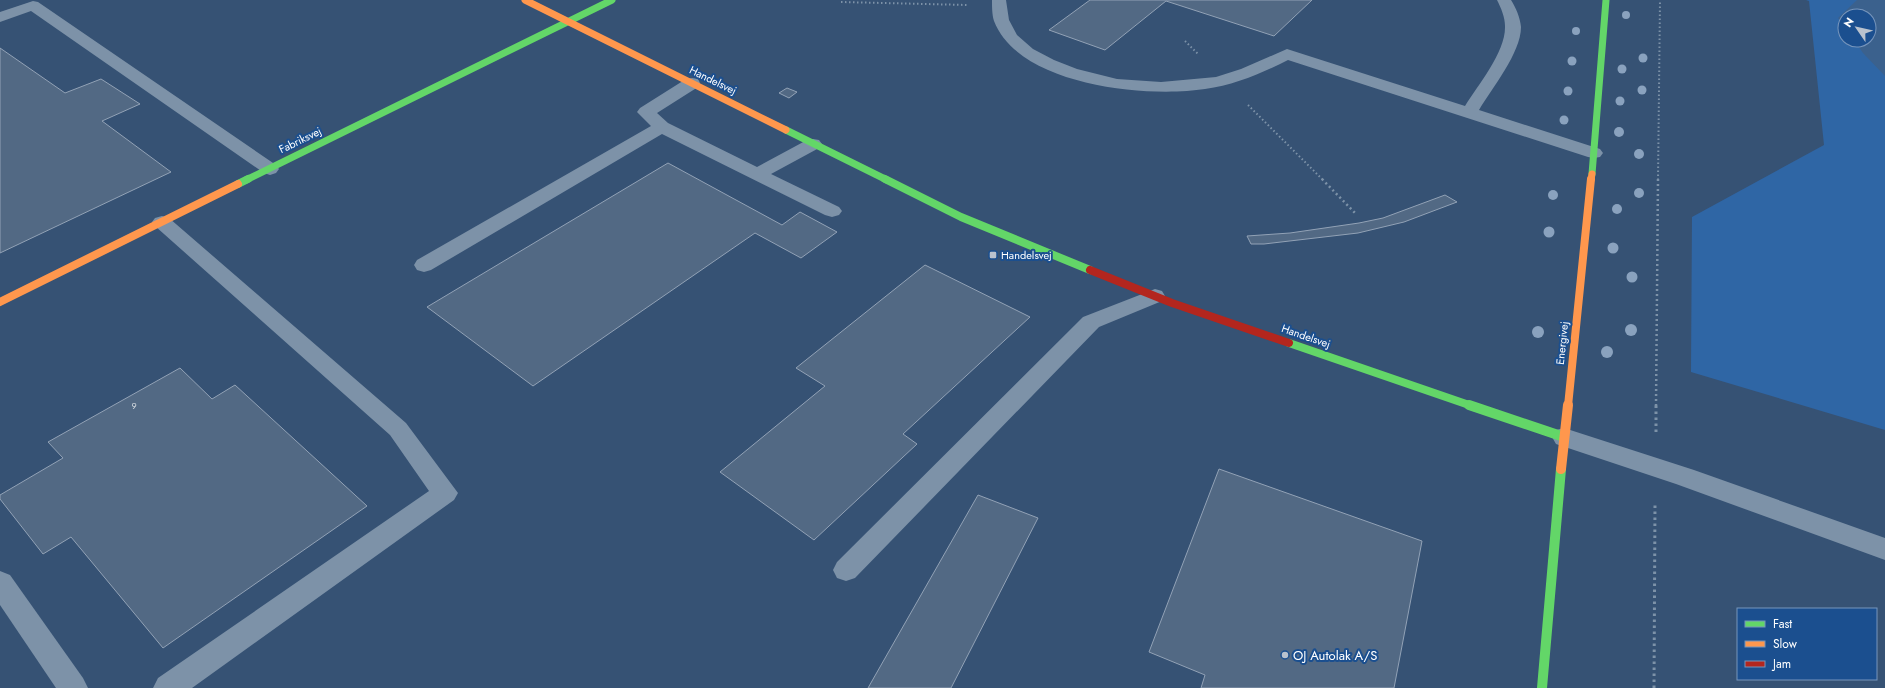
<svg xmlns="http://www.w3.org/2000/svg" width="1885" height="688" viewBox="0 0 1885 688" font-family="Jost,sans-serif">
	<rect width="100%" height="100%" fill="#365274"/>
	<!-- green -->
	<path fill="#2f66a5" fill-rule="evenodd" d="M 1806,0 L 1885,0 L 1885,430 L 1691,372 L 1692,217 L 1824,145 L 1809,1 ZM 1845,16 L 1869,16 L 1869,40 L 1845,40 Z"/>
	<!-- water -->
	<path fill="#3b618d" d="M 1857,0 L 1885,0 L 1885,76 L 1863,53 L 1854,40 L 1869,40 L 1869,16 L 1845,16 L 1845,27 L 1838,18 Z"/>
	<!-- building -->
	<g fill="#526984" stroke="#92a2b6">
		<path d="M 1090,0 L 1312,0 L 1274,36 L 1166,1 L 1105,50 L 1049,30 Z"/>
		<path d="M 0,48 L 65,93 L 101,79 L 140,104 L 102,121 L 171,172 L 0,253 Z"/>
		<path d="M 787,88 L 797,92 L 789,98 L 779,93 Z"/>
		<path d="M 668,163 L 782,225 L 800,212 L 837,232 L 801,258 L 755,233 L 533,386 L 427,307 Z"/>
		<path d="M 1445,195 L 1457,202 L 1404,222 L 1358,233 L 1264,244 L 1251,244 L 1247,236 L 1290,233 L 1359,223 L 1383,218 Z"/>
		<path d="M 925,265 L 1030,317 L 903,434 L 917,444 L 814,540 L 720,472 L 825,386 L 796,368 Z"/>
		<path d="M 180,368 L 212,399 L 235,385 L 367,506 L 163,648 L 71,537 L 43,554 L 0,499 L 0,495 L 63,458 L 48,442 Z"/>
		<path d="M 1219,469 L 1422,541 L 1394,688 L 1201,688 L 1205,675 L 1149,652 Z"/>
		<path d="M 978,495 L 1038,518 L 951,688 L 868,688 Z"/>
	</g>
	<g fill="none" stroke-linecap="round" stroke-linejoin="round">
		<!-- path-far2 -->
		<g stroke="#7d92a8" stroke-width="2" stroke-dasharray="1.5 2.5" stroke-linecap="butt">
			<path d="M 841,2 L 967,5"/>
			<path d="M 1185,41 L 1198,54"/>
			<path d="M 1248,105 L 1323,180"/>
			<path d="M 1658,180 L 1660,0"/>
		</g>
		<!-- path-far1 -->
		<g stroke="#7d92a8" stroke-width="2.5" stroke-dasharray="2 3" stroke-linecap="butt">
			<path d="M 1322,179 L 1356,214"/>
			<path d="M 1656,406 L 1658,179"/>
		</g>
		<!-- path -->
		<g stroke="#7d92a8" stroke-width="3" stroke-dasharray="2.5 3.5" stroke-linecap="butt">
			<path d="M 1656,432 L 1656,405"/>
			<path d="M 1654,688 L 1655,503"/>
		</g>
		<!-- lane -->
		<g fill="#7d92a8" fill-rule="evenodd">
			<path d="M 992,0 L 1006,0 L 1009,20 L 1017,35 L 1033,49 L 1054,60 L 1077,69 L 1117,79 L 1161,82 L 1216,77 L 1241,69 L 1287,49 L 1465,106 C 1478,85 1506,52 1505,26 C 1505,17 1501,8 1497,0 L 1511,0 C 1516,8 1520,17 1521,27 C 1521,53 1492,88 1479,110 L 1600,149 L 1603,153 L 1600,157 L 1594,158 L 1588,157 L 1288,60 C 1262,73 1235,85 1205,89 C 1147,98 1019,86 994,21 C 992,15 992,6 992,0 Z"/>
			<path d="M 33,1 L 38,2 L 276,165 L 279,169 L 276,173 L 270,175 L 264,173 L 31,11 L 0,22 L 0,12 Z"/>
			<path d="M 692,78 L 698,79 L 700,83 L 698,87 L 657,113 L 668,123 L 757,167 L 807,140 L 813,139 L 819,140 L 822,144 L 819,148 L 771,174 L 839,207 L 842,211 L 839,215 L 832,217 L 825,215 L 662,134 L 431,270 L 424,272 L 417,270 L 414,265 L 417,260 L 651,126 L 637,112 L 640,108 L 686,79 Z"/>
			<path d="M 162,216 L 169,218 L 406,423 L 458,493 L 454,500 L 192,688 L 153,688 L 158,678 L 429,491 L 390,435 L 155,226 L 152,222 L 155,218 Z"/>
			<path d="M 1155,289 L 1162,291 L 1165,296 L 1162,301 L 1099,327 L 855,578 L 846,581 L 837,578 L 833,570 L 837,562 L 1083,317 Z"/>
			<path d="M 1564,428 L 1694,470 L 1885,538 L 1885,560 L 1676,484 L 1556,444 L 1552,437 L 1556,430 Z"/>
			<path d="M 0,571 L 10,575 L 83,678 L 88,688 L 56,688 L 0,605 Z"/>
		</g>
		<!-- fast-far2 -->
		<g stroke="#63d668" stroke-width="7">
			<path d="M 786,130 L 887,180"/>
			<path d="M 1592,174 L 1606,0"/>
			<path d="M 246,180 L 612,0"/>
		</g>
		<!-- fast-far1 -->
		<g stroke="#63d668" stroke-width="8">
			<path d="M 885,179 L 961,217 L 1090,270"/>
			<path d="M 238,184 L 248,179"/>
			<path d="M 1289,343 L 1472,406"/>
		</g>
		<!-- fast -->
		<g stroke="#63d668" stroke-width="10">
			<path d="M 1469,405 L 1564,437"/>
			<path d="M 1542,688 L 1561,469"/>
		</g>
		<!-- slow-far2 -->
		<g stroke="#ff974d" stroke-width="7">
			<path d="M 525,0 L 786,130"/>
			<path d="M 1591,180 L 1592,174"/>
		</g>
		<!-- slow-far1 -->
		<g stroke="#ff974d" stroke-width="8">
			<path d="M 0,302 L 238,184"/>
			<path d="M 1568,406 L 1591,179"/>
		</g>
		<!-- slow -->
		<path stroke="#ff974d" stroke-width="10" d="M 1561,469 L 1568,405"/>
		<!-- jam -->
		<path stroke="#b3261e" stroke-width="8" d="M 1090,270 L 1172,303 L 1289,343"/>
	</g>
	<!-- trees -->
	<g fill="#8aa2be">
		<circle cx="1626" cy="15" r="4"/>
		<circle cx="1576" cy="31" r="4"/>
		<circle cx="1643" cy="58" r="4.5"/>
		<circle cx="1572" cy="61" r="4.5"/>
		<circle cx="1622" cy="69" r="4.5"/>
		<circle cx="1642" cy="90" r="4.5"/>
		<circle cx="1568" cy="91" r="4.5"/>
		<circle cx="1620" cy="101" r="4.5"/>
		<circle cx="1564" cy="120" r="4.5"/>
		<circle cx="1619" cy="132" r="5"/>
		<circle cx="1639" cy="154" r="5"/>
		<circle cx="1639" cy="193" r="5"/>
		<circle cx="1553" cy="195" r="5"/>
		<circle cx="1617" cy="209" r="5"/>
		<circle cx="1549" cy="232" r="5.5"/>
		<circle cx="1613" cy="248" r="5.5"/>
		<circle cx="1632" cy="277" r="5.5"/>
		<circle cx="1631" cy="330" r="6"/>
		<circle cx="1538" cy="332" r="6"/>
		<circle cx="1607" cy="352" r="6"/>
	</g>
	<!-- markers -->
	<g fill="#b9c2ce" stroke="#1b4f8f" stroke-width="1.5">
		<rect x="989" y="251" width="8" height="8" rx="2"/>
		<circle cx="1285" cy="655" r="4"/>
	</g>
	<g text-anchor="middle" stroke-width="4" stroke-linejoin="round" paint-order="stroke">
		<!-- number labels -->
		<g font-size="9" fill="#d4dae0">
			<text x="134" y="409">9</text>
		</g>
		<!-- street labels -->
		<g font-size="11" fill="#fff" stroke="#1b4f8f">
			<text transform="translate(713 80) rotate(26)" y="4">Handelsvej</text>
			<text transform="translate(300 140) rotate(-26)" y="4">Fabriksvej</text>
			<text transform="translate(1306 336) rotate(19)" y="4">Handelsvej</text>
			<text transform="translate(1562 343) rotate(-84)" y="4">Energivej</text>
		</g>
		<!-- poi labels -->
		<g font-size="11" fill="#fff" stroke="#1b4f8f" text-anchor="start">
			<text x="1001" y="259">Handelsvej</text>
		</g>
		<!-- near-poi labels -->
		<g font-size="13" fill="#fff" stroke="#1b4f8f" text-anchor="start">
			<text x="1293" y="660">OJ Autolak A/S</text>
		</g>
	</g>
	<!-- legend -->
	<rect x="1737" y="608" width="140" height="72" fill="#1b4f8f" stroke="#7695bc"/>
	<rect x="1745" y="621" width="20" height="6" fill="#63d668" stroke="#7695bc"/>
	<text x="1773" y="628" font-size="12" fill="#ffffff">Fast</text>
	<rect x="1745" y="641" width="20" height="6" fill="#ff974d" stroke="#7695bc"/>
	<text x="1773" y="648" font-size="12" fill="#ffffff">Slow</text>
	<rect x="1745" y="661" width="20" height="6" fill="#b3261e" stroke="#7695bc"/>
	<text x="1773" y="668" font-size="12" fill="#ffffff">Jam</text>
	<!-- north arrow -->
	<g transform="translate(1857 28) rotate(304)"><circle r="19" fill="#1b4f8f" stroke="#7695bc"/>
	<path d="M0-3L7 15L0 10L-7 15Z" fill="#b9c2ce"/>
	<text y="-6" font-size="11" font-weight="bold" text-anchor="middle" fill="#ffffff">N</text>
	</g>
</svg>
